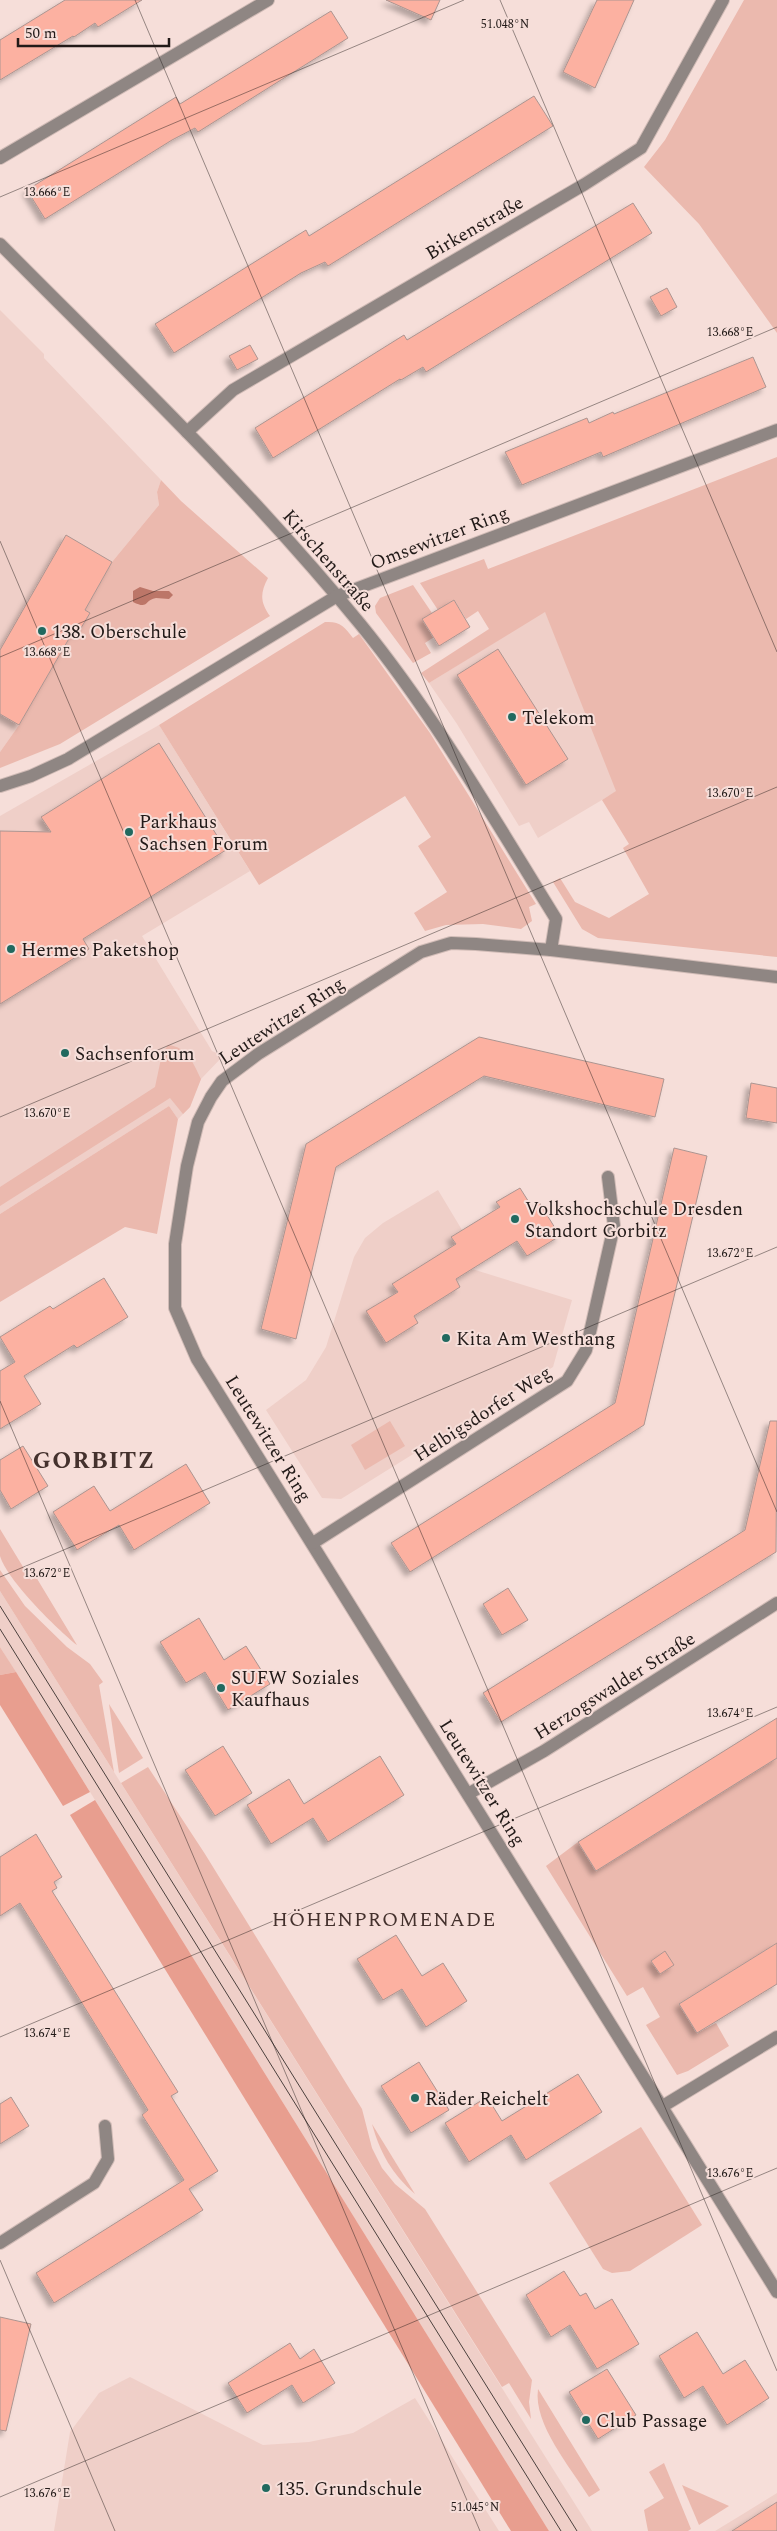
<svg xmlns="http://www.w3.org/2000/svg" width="777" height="2531" viewBox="0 0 777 2531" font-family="Spectral,serif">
	<defs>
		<filter id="shadow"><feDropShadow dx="-4.5" dy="4.5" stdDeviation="2.5" flood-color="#0004"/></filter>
	</defs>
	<rect width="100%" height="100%" fill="#f6ded9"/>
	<!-- built -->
	<g fill="#efcfc8">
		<path d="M 0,310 L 44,354 L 44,358 L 161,480 L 157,492 L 159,505 L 112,562 L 85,610 L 90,613 L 78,633 L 74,630 L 19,725 L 0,752 Z"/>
		<path d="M 545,611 L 617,791 L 538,838 L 529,822 L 519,826 L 457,724 L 429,683 Z"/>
		<path d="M 159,725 L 250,871 L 142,936 L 212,1051 L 223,1056 L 201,1079 L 190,1107 L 178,1119 L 169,1106 L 0,1214 L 0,816 Z"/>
		<path d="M 438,1190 L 462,1230 L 452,1237 L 472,1269 L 572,1300 L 553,1367 L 341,1499 L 322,1498 L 266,1410 L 306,1380 L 326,1347 L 354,1257 L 365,1238 L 383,1223 Z"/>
		<path d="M 0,1591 L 592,2531 L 549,2531 L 0,1647 Z"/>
		<path d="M 130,2377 L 263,2445 L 309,2442 L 353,2433 L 415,2398 L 499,2531 L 54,2531 L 70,2432 L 99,2393 Z"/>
		<path d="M 777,2493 L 777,2531 L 715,2531 L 743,2514 Z"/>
	</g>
	<!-- green -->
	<g fill="#ebb9ae">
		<path d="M 744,0 L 777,0 L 777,333 L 699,224 L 644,167 L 665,140 Z"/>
		<path d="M 777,457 L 777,957 L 598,938 L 582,929 L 553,882 L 560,878 L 575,902 L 609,918 L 649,894 L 623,848 L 629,844 L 602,800 L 616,791 L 545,612 L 429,683 L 421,673 L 489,629 L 478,611 L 466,619 L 454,600 L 438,610 L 420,583 L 484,559 L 488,569 Z"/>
		<path d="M 161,480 L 181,501 L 268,578 C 260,593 260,602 270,616 L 60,744 L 0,768 L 0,752 L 19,725 L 74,630 L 79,632 L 89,613 L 85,610 L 112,562 L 159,505 L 157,492 Z"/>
		<path d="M 413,585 L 432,613 L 434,637 L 425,643 L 431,653 L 413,663 L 376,613 L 375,606 L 380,598 Z"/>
		<path d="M 325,622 C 340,621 344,626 353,638 L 359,634 L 430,733 L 536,904 L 529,907 L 532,921 L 521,929 L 483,924 L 446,925 L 425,931 L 414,913 L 447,892 L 418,846 L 431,837 L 405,796 L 259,885 L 159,725 Z"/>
		<path d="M 168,1045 C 188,1047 193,1063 201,1079 L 190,1107 L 183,1114 L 170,1098 L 0,1206 L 0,1187 L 155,1087 L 162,1054 Z"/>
		<path d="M 169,1106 L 178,1119 L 157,1234 L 125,1227 L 0,1302 L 0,1214 Z"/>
		<path d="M 390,1421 L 405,1446 L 365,1470 L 351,1445 Z"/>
		<path d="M 0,1529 L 31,1580 L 36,1577 L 77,1645 C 57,1629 7,1580 0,1556 C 0,1549 0,1537 0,1529 Z"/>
		<path d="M 0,1570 L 25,1606 L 67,1647 L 90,1664 L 103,1682 L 99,1685 L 114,1772 L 0,1591 Z"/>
		<path d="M 0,1647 L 16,1672 L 0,1675 Z"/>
		<path d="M 109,1704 L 143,1758 L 119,1773 Z"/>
		<path d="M 777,1758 L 777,1943 L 679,2004 L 697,2033 L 716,2023 L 729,2046 L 688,2071 L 677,2075 L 646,2025 L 660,2017 L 643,1987 L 627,1996 L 546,1866 L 578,1842 L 596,1871 Z"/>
		<path d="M 148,1767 L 205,1854 L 362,2109 L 372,2148 L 382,2168 L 395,2184 L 425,2209 L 532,2380 L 529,2402 L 531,2419 L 509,2383 L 502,2387 L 121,1783 Z"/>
		<path d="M 372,2124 L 415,2194 C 392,2174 380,2153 372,2124 Z"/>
		<path d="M 641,2127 L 702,2225 L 630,2271 L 612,2273 L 603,2269 L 549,2183 Z"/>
		<path d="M 538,2389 L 600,2490 L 589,2497 C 571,2468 533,2424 538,2389 Z"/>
		<path d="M 664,2463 L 691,2529 L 688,2531 L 648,2531 L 644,2510 L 664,2498 L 649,2472 Z"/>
		<path d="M 682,2485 L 729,2506 L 699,2525 Z"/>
	</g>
	<!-- forest -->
	<g fill="#e89e8f">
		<path d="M 16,1672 L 90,1792 L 63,1806 L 0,1705 L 0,1675 Z"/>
		<path d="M 95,1800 L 549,2531 L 511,2531 L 70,1815 Z"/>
	</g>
	<!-- water -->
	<path fill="#bc7668" d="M 140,587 L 153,591 L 169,591 L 173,595 L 169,599 C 165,599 160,598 156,598 C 144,600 149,610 133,602 L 133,591 Z"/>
	<!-- building -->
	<g fill="#fcb1a1" stroke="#ac9591" filter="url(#shadow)">
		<path d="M 65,0 L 142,0 L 98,27 L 95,23 L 74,37 L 73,36 L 0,80 L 0,40 Z"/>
		<path d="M 386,0 L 440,0 L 431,20 Z"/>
		<path d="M 597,0 L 634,0 L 595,88 L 563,72 Z"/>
		<path d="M 331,11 L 348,38 L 198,132 L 195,128 L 172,140 L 45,219 L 27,190 L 176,97 L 180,104 Z"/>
		<path d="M 534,96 L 553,126 L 328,266 L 325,262 L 301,273 L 174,353 L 155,324 L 306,230 L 309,236 Z"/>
		<path d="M 633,203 L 652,233 L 426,372 L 423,367 L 401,380 L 400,379 L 273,458 L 255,428 L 404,335 L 407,340 Z"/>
		<path d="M 667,288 L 677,307 L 661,316 L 650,297 Z"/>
		<path d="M 250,345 L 258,359 L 237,370 L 229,356 Z"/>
		<path d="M 753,357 L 766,387 L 603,457 L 601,452 L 522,485 L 505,452 L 587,418 L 589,423 L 613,412 L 614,414 Z"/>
		<path d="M 66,535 L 112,562 L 85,610 L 90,613 L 78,633 L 74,630 L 19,725 L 0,714 L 0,650 Z"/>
		<path d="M 454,600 L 470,627 L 439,646 L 422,619 Z"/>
		<path d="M 498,649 L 568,759 L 526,785 L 457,675 Z"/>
		<path d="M 159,743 L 226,850 L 83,939 L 89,949 L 0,1004 L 0,831 L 51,832 L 41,817 Z"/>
		<path d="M 479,1037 L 664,1079 L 655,1117 L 484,1076 L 336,1167 L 296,1339 L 261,1329 L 306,1144 Z"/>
		<path d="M 751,1083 L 777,1088 L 777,1123 L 746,1118 Z"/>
		<path d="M 674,1148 L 707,1156 L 644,1425 L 410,1572 L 391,1543 L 615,1403 Z"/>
		<path d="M 520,1188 L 532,1207 L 539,1202 L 560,1236 L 527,1256 L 517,1241 L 456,1279 L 460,1287 L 414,1316 L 418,1323 L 386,1343 L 366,1311 L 398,1292 L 392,1284 L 456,1244 L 451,1237 L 500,1207 L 496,1202 Z"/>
		<path d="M 104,1278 L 128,1317 L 77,1348 L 74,1345 L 24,1376 L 41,1404 L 0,1429 L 0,1371 L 15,1362 L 0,1337 L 50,1306 L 53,1309 Z"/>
		<path d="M 770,1421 L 777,1421 L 776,1552 L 501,1722 L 483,1693 L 745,1530 Z"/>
		<path d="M 23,1446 L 48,1486 L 11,1509 L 0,1490 L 0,1460 Z"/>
		<path d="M 186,1464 L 210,1503 L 134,1550 L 119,1525 L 77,1550 L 53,1512 L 94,1486 L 110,1511 Z"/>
		<path d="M 508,1588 L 528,1620 L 502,1635 L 483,1604 Z"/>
		<path d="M 199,1618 L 224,1660 L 246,1646 L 270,1684 L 228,1710 L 205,1672 L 186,1683 L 160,1642 Z"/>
		<path d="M 777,1718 L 777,1758 L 596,1871 L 578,1842 Z"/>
		<path d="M 223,1746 L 252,1793 L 215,1816 L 185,1770 Z"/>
		<path d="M 380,1756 L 404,1795 L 328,1842 L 313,1818 L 271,1844 L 247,1805 L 289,1779 L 304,1804 Z"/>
		<path d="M 36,1834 L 62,1877 L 54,1882 L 57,1888 L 52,1891 L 178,2092 L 171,2096 L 218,2171 L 189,2189 L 203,2210 L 54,2303 L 36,2273 L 184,2180 L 142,2115 L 148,2110 L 20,1903 L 0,1916 L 0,1857 Z"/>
		<path d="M 396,1935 L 422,1976 L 443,1963 L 467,2001 L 426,2027 L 402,1989 L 383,2000 L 357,1959 Z"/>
		<path d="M 777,1943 L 777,1984 L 697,2033 L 679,2004 Z"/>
		<path d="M 665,1951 L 674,1965 L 660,1974 L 651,1961 Z"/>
		<path d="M 419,2062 L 449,2110 L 411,2133 L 381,2086 Z"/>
		<path d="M 578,2074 L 602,2112 L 526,2160 L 511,2135 L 469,2162 L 445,2123 L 487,2097 L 502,2121 Z"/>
		<path d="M 11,2097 L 29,2126 L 0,2144 L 0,2104 Z"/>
		<path d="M 564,2271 L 580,2296 L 586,2293 L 595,2309 L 612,2299 L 639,2344 L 597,2369 L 570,2325 L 551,2337 L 526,2295 Z"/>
		<path d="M 0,2317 L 31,2324 L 6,2431 L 0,2430 Z"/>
		<path d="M 697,2332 L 723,2374 L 745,2360 L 769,2398 L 727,2425 L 703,2386 L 684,2398 L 659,2356 Z"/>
		<path d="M 290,2343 L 300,2359 L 314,2349 L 335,2383 L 303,2403 L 292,2385 L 247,2413 L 228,2383 Z"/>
		<path d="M 607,2369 L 636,2415 L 598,2439 L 569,2392 Z"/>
		<path d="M 777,2502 L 777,2531 L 732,2531 Z"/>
	</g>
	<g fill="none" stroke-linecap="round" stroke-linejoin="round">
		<defs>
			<g id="minor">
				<path d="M 0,158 L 268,0"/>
				<path d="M 0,244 C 123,368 250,489 361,625 C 435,716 494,819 556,919 L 551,950"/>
				<path d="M 187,432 L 233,390 L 585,184 L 641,148 L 723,0"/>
				<path d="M 0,786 L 31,776 L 68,759 L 337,596 L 777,430"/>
				<path d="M 777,977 L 551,950 L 476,944 L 451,943 L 421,952 L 258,1054 L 222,1081 L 211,1097 L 198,1122 L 187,1166 L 175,1244 L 175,1308 L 197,1359 L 777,2292"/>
				<path d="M 313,1543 L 567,1381 L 586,1350 L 614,1226 L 608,1177"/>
				<path d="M 468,1794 L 544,1751 L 777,1603"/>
				<path d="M 663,2106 L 777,2037"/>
				<path d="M 0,2243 L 94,2183 L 108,2159 L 105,2126"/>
			</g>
		</defs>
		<!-- minor casing -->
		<use href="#minor" stroke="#d0bbb6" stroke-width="14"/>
		<!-- minor -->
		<use href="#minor" stroke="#8f8683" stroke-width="12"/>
		<!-- tram -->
		<g stroke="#4c413e" stroke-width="1">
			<path d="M 0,1606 L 577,2531"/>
			<path d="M 0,1629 L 561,2531"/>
		</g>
	</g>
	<!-- ticks -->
	<path fill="none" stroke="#221a18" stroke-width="1" stroke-opacity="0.45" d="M 135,0 L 777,1512M 500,0 L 777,652M 0,197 L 464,0M 0,541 L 777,2371M 0,657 L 777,327M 0,1117 L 777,787M 0,1401 L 480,2531M 0,1577 L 777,1247M 0,2037 L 777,1707M 0,2260 L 115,2531M 0,2497 L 777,2168"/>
	<!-- markers -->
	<g fill="#21695f" stroke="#f6ded9" stroke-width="2">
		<circle cx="42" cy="631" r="5"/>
		<circle cx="512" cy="717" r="5"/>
		<circle cx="129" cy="832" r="5"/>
		<circle cx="11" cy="949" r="5"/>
		<circle cx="65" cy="1053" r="5"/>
		<circle cx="515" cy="1219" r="5"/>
		<circle cx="446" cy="1338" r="5"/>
		<circle cx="221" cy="1688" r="5"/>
		<circle cx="415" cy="2098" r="5"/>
		<circle cx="586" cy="2420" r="5"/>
		<circle cx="266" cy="2488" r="5"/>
	</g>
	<g text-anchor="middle" stroke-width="4" stroke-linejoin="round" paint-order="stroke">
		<!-- street labels -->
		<g font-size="19" fill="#221a18" stroke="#f6ded9">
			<text transform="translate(474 227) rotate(-30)" y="7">Birkenstraße</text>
			<text transform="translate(439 537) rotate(-21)" y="7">Omsewitzer Ring</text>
			<text transform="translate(329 560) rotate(49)" y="7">Kirschenstraße</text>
			<text transform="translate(281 1020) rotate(-33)" y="7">Leutewitzer Ring</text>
			<text transform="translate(482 1413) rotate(-33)" y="7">Helbigsdorfer Weg</text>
			<text transform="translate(269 1438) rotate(58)" y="7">Leutewitzer Ring</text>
			<text transform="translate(614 1685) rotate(-32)" y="7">Herzogswalder Straße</text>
			<text transform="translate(483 1782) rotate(58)" y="7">Leutewitzer Ring</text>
		</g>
		<!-- poi labels -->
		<g font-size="19" fill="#221a18" stroke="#f6ded9" text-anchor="start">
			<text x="52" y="638">138. Oberschule</text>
			<text x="522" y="724">Telekom</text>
			<text x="139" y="828">Parkhaus<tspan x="139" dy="22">Sachsen Forum</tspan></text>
			<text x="21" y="956">Hermes Paketshop</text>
			<text x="75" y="1060">Sachsenforum</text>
			<text x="525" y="1215">Volkshochschule Dresden<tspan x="525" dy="22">Standort Gorbitz</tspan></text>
			<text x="456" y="1345">Kita Am Westhang</text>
			<text x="231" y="1684">SUFW Soziales<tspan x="231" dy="22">Kaufhaus</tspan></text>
			<text x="425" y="2105">Räder Reichelt</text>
			<text x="596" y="2427">Club Passage</text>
			<text x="276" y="2495">135. Grundschule</text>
		</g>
		<!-- neighbourhood labels -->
		<g font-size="20" letter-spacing="1" fill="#44312d" stroke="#f6ded9">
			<text x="384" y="1926">HÖHENPROMENADE</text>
		</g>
		<!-- district labels -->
		<g font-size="24" font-weight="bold" letter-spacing="1" fill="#44312d" stroke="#f6ded9">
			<text x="94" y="1468">GORBITZ</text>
		</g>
	</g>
	<g font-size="12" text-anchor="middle" fill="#221a18" stroke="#f6ded9" stroke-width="4" stroke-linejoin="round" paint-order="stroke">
		<text x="505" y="28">51.048°N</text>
		<text x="47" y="196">13.666°E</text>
		<text x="730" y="336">13.668°E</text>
		<text x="47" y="656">13.668°E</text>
		<text x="730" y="797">13.670°E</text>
		<text x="47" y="1117">13.670°E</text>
		<text x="730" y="1257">13.672°E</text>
		<text x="47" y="1577">13.672°E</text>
		<text x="730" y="1717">13.674°E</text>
		<text x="47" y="2037">13.674°E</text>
		<text x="730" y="2177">13.676°E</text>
		<text x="47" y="2497">13.676°E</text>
		<text x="475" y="2511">51.045°N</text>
	</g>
	<!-- scale -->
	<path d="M18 38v8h151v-8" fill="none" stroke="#221a18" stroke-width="2.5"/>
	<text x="25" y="38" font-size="15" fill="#221a18" stroke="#f6ded9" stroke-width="4" paint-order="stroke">50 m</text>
</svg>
